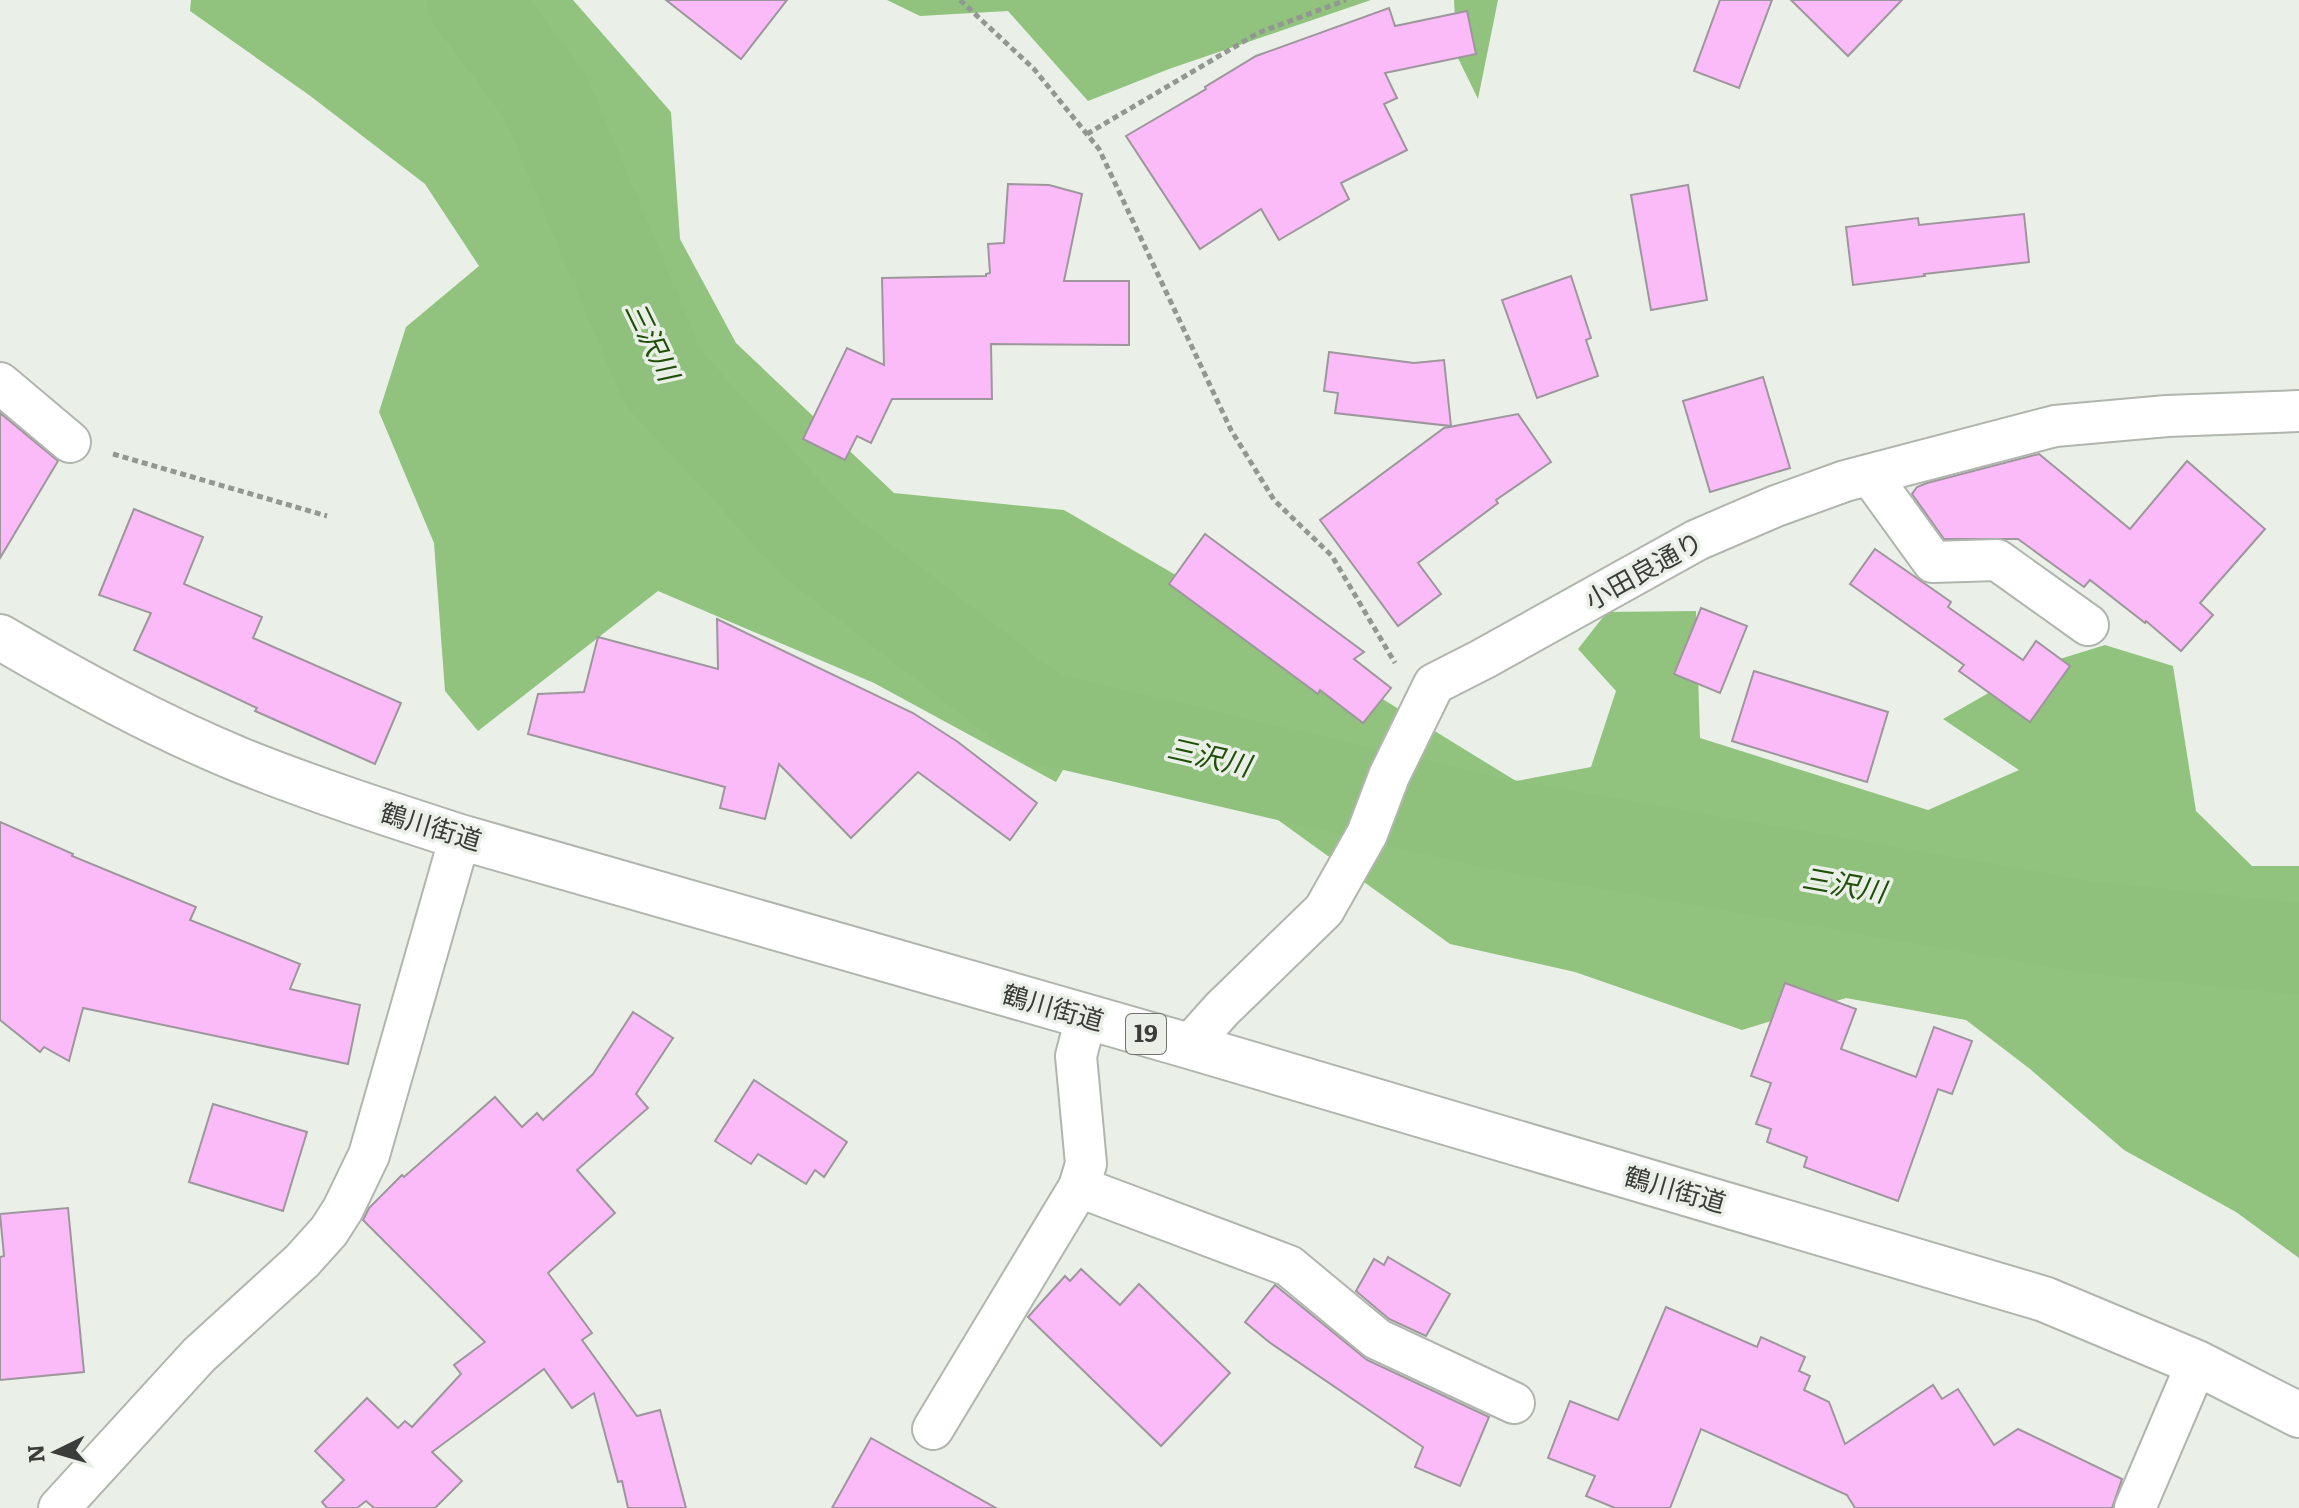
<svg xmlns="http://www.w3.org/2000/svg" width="2299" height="1508" viewBox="0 0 2299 1508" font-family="Literata,'Noto Sans JP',serif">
	<rect width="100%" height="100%" fill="#eaf0e8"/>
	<!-- forest -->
	<g fill="#91c37f">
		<path d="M 191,0 L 573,0 L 671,112 L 680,239 L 736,343 L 894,493 L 1064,510 L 1272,631 L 1516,781 L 1591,767 L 1616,691 L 1578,649 L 1607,612 L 1696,611 L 1700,738 L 1928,810 L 2019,770 L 1943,719 L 2034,667 L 2105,645 L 2173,666 L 2196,811 L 2252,866 L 2299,866 L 2299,1258 L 2236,1212 L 2124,1150 L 2030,1069 L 1966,1020 L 1846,998 L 1742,1030 L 1575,972 L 1450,944 L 1106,696 L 1056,782 L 874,683 L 658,591 L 478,731 L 445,691 L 434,543 L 379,412 L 406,327 L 479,266 L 425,184 L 309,95 L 190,11 Z"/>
		<path d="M 887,0 L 1371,0 L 1169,69 L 1088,101 L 1008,11 L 920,16 Z"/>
		<path d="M 1454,0 L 1498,0 L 1478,99 L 1457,56 Z"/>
	</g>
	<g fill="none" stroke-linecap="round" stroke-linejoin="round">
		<!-- river -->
		<path stroke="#8fc17d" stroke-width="92" d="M 473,0 L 546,98 L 663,378 L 817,545 L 1039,717 L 1497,824 L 2087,927 L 2299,949"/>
	</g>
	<!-- building -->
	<g fill="#fbbbf8" stroke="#9e969d" stroke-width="2">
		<path d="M 666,0 L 787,0 L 741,59 Z"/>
		<path d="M 1720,0 L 1772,0 L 1739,88 L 1694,71 Z"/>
		<path d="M 1791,0 L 1902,0 L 1848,56 Z"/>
		<path d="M 1389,8 L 1395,26 L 1467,11 L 1476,54 L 1385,73 L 1397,98 L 1384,104 L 1407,150 L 1341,183 L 1349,199 L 1279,240 L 1261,209 L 1200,249 L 1126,136 L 1206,89 L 1205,87 L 1256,56 Z"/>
		<path d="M 1008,184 L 1049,185 L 1082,194 L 1064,281 L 1129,281 L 1129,345 L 991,344 L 992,399 L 892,399 L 871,443 L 857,436 L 845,460 L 803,439 L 847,348 L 884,365 L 882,278 L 986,276 L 986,274 L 990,273 L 988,244 L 1004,243 Z"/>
		<path d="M 1688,185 L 1707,300 L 1651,310 L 1631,195 Z"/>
		<path d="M 2024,214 L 2029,262 L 1924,274 L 1925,276 L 1853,285 L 1846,227 L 1918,218 L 1919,225 Z"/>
		<path d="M 1571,276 L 1591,338 L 1586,340 L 1598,376 L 1537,398 L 1502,300 Z"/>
		<path d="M 1329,352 L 1414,363 L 1444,360 L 1451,426 L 1335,413 L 1338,393 L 1324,391 Z"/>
		<path d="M 1763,377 L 1790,468 L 1710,492 L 1683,401 Z"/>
		<path d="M 0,413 L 58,461 L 0,558 Z"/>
		<path d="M 1518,414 L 1551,462 L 1496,500 L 1498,503 L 1418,563 L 1441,594 L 1398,626 L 1320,520 L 1444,428 Z"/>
		<path d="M 2039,454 L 2130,529 L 2187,461 L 2265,529 L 2200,603 L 2213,615 L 2181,651 L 2146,621 L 2145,623 L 2090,580 L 2084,587 L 2018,539 L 1944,539 L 1912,494 L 1917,487 L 1927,483 Z"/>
		<path d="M 134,509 L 203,537 L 184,584 L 262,617 L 253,638 L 401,703 L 375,764 L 255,711 L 257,708 L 134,650 L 151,613 L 99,595 Z"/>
		<path d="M 1205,534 L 1364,652 L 1354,659 L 1391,688 L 1363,723 L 1320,690 L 1318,694 L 1169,584 Z"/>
		<path d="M 1875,549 L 1951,602 L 1948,607 L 2023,660 L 2036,641 L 2070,666 L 2030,722 L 1959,671 L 1964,665 L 1850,584 Z"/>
		<path d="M 1701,608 L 1747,626 L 1720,693 L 1674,674 Z"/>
		<path d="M 717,619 L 913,713 L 958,742 L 1037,803 L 1010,840 L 918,772 L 851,838 L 779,764 L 765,819 L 720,808 L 725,787 L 528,734 L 538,694 L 584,692 L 598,637 L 718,669 Z"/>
		<path d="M 1754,671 L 1888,712 L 1867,782 L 1732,741 Z"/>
		<path d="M 0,822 L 73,854 L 72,856 L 196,907 L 190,920 L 300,964 L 290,989 L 360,1005 L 348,1064 L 83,1008 L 69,1061 L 44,1047 L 40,1052 L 0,1020 Z"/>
		<path d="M 1785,983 L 1856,1009 L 1841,1049 L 1916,1077 L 1934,1027 L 1972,1041 L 1952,1094 L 1938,1089 L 1898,1201 L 1804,1167 L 1807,1157 L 1767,1142 L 1771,1129 L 1756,1124 L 1771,1083 L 1751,1076 Z"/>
		<path d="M 633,1012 L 673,1038 L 636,1094 L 648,1108 L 577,1170 L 615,1213 L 548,1273 L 592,1333 L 582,1340 L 637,1416 L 660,1410 L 686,1508 L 628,1508 L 622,1481 L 618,1482 L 594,1393 L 572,1408 L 544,1369 L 432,1452 L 462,1481 L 435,1508 L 374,1508 L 366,1501 L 357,1508 L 327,1508 L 322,1502 L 344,1480 L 315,1451 L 367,1398 L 398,1428 L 405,1421 L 412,1427 L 461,1374 L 454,1365 L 485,1342 L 363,1220 L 369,1208 L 402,1175 L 404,1177 L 495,1097 L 522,1127 L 537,1113 L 543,1120 L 593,1074 Z"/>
		<path d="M 754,1080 L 847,1142 L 824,1177 L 815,1170 L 806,1184 L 758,1154 L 751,1164 L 715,1141 Z"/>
		<path d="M 213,1104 L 307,1132 L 283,1211 L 189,1182 Z"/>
		<path d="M 68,1208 L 84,1372 L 0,1380 L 0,1257 L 4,1256 L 0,1214 Z"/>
		<path d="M 1388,1257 L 1450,1294 L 1426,1336 L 1389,1319 L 1356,1291 L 1374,1259 L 1384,1265 Z"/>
		<path d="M 1081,1269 L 1120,1305 L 1139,1284 L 1230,1373 L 1161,1446 L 1028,1317 L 1065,1276 L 1070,1281 Z"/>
		<path d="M 1275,1285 L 1367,1360 L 1489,1417 L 1460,1486 L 1415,1467 L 1423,1447 L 1269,1342 L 1245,1322 Z"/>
		<path d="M 1666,1307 L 1757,1347 L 1761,1337 L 1805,1357 L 1799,1371 L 1810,1376 L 1804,1390 L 1829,1402 L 1845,1444 L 1933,1385 L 1942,1399 L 1958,1389 L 1994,1445 L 2018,1429 L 2122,1479 L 2112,1508 L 1855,1508 L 1847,1495 L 1701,1429 L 1670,1508 L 1615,1508 L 1586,1496 L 1595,1476 L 1548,1458 L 1570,1401 L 1618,1420 Z"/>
		<path d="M 871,1438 L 996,1508 L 832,1508 Z"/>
	</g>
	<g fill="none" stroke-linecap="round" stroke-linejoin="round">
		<defs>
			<g id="street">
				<path d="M 0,383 L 70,442"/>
				<path d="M 1870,475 L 1933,562 L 1997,560 L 2088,625"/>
				<path d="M 1189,1046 L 1222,1009 L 1324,910 L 1367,834 L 1389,776 L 1434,684 L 1483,659 L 1697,540 L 1776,506 L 1845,481 L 2055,426 L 2167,416 L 2299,411"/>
				<path d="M 1079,1187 L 1289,1266 L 1377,1339 L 1514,1403"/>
				<path d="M 933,1429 L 1079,1187 L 1086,1164 L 1076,1056 L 1086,1018"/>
				<path d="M 59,1508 L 199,1355 L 302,1261 L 329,1231 L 343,1209 L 369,1155 L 460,837"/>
				<path d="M 2135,1508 L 2197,1363"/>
			</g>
			<path id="primary" d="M 0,637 C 77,682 157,726 240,760 C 312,789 386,813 460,837 L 1189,1046 L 2044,1299 L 2197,1363 L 2299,1415"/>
		</defs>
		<!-- street casing -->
		<use href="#street" stroke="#b0b6ae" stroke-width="44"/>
		<!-- primary casing -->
		<use href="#primary" stroke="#b0b6ae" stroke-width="48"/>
		<!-- path -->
		<g stroke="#939791" stroke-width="5" stroke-dasharray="6 4" stroke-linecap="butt">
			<path d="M 960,0 L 1034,69 L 1099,149 L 1231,430 L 1274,500 L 1332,556 L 1395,663"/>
			<path d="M 1087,134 L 1258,33 L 1346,0"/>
			<path d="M 113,454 L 327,516"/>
		</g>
		<!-- street -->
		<use href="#street" stroke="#fff" stroke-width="40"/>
		<!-- primary -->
		<use href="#primary" stroke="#fff" stroke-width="44"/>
	</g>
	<g text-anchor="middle" stroke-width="7" stroke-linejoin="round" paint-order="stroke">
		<!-- shield labels -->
		<rect fill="#eaf0e8" stroke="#70736e" stroke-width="2" x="1126" y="1014" width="40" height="40" rx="6"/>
		<g font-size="24" font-weight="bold" fill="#3b3d3a">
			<text x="1146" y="1042">19</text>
		</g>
		<!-- street labels -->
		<g font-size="26" fill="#3b3d3a" stroke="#eaf0e8">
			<text transform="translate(1644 571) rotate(-29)" y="9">小田良通り</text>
			<text transform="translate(431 827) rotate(17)" y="9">鶴川街道</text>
			<text transform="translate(1053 1008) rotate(16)" y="9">鶴川街道</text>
			<text transform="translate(1675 1190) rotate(16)" y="9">鶴川街道</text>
		</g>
		<!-- water labels -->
		<g font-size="28" font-style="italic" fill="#204f08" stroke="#eaf0e8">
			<text transform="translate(652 341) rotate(64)" y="10">三沢川</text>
			<text transform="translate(1209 757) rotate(13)" y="10">三沢川</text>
			<text transform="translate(1844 885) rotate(10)" y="10">三沢川</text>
		</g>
	</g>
	<!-- north arrow -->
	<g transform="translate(56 1452) rotate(265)" stroke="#eaf0e8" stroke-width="6" paint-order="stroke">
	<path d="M0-6L14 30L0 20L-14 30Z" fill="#3b3d3a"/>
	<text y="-12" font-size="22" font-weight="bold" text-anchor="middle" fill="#3b3d3a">N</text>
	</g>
</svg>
